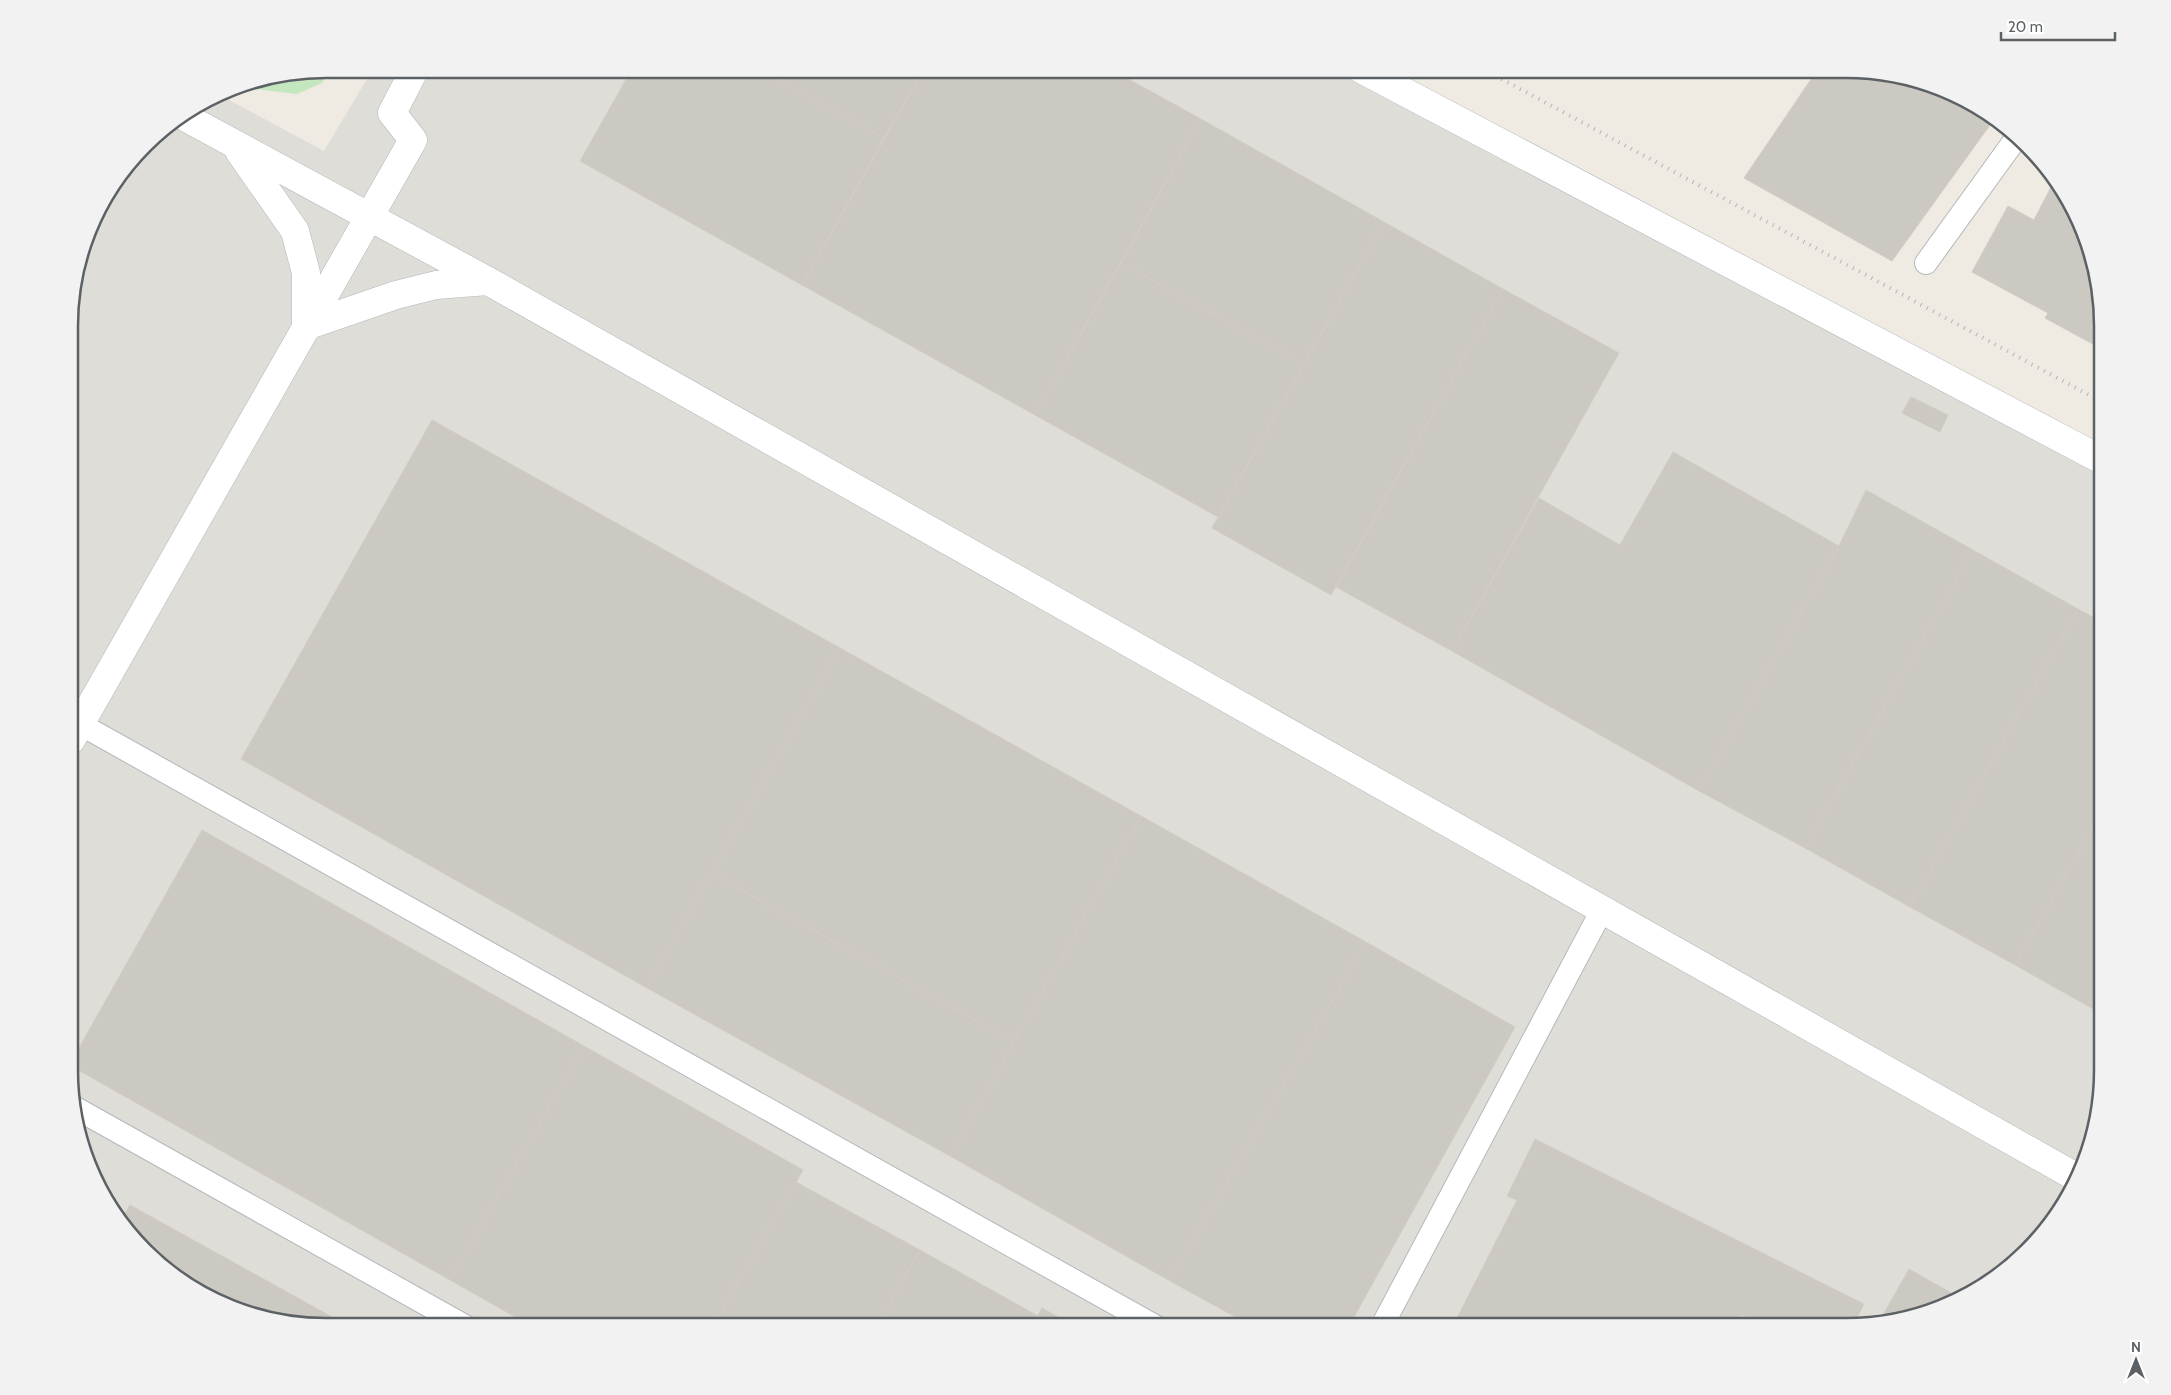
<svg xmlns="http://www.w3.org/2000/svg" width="2171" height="1395" viewBox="0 0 2171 1395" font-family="Cabin,sans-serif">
	<rect width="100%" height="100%" fill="#efebe3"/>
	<!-- industrial -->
	<path fill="#dfddd8" d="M 373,69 L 1337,69 L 2102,456 L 2102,1086 L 2089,1152 L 2059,1212 L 2027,1251 L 1974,1292 L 1928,1313 L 1862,1326 L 325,1326 L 243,1313 L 183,1283 L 112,1212 L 82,1152 L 71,1103 L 71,292 L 95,212 L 156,133 L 218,94 L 324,151 Z"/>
	<!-- green -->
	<path fill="#c4e7bf" d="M 325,69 L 330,69 L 322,83 L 297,94 L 262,90 L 251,84 Z"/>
	<!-- building -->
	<g fill="#ccc8c2" stroke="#d4ccc1">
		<path d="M 632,69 L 759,69 L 884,138 L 802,285 L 580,161 Z"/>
		<path d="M 759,69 L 924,69 L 884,138 Z"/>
		<path d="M 924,69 L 1110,69 L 1201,119 L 1035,415 L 802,285 Z"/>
		<path d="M 1818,69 L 1846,69 L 1912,78 L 1988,112 L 1995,118 L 1892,261 L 1744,178 Z"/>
		<path d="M 1201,119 L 1384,222 L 1304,364 L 1121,263 Z"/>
		<path d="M 2052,185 L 2064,192 L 2068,197 L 2093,259 L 2102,309 L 2102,349 L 2045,318 L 2048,313 L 1972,272 L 2008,206 L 2034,220 Z"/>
		<path d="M 1384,222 L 1503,289 L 1331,595 L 1212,528 Z"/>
		<path d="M 1121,263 L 1304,364 L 1218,517 L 1035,415 Z"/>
		<path d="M 1503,289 L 1619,353 L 1452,651 L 1336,587 Z"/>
		<path d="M 1911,397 L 1948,415 L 1940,432 L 1902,413 Z"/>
		<path d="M 432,420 L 840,648 L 647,988 L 241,759 Z"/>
		<path d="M 1673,452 L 1839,546 L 1699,791 L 1452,651 L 1539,498 L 1620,545 Z"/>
		<path d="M 1866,490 L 1973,550 L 1805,848 L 1699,791 L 1839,546 Z"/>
		<path d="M 1973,550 L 2078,609 L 1910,907 L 1805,848 Z"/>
		<path d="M 2078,609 L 2102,622 L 2102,811 L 2015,965 L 1910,907 Z"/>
		<path d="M 840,648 L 1141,816 L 1014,1042 L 711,873 Z"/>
		<path d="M 2102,811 L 2102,1014 L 2015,965 Z"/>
		<path d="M 1141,816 L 1366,942 L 1170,1281 L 950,1156 Z"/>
		<path d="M 202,830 L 584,1046 L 450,1280 L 71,1066 L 71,1062 Z"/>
		<path d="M 711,873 L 1014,1042 L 950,1156 L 647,988 Z"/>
		<path d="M 1366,942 L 1515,1027 L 1349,1326 L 1252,1326 L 1170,1281 Z"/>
		<path d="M 584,1046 L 803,1170 L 713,1326 L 531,1326 L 450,1280 Z"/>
		<path d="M 1535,1139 L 1864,1304 L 1853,1326 L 1763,1326 L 1741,1315 L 1735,1326 L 1453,1326 L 1517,1200 L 1507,1196 Z"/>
		<path d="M 796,1182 L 920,1250 L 877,1326 L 713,1326 Z"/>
		<path d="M 130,1205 L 343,1323 L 341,1326 L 325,1326 L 243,1313 L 183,1283 L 121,1221 Z"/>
		<path d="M 920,1250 L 1038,1316 L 1032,1326 L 877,1326 Z"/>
		<path d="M 1909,1269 L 1960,1298 L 1928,1313 L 1879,1322 Z"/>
		<path d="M 1042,1308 L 1074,1326 L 1032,1326 Z"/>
	</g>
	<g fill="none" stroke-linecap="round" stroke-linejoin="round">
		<defs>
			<g id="service">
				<path d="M 1926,263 L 2017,137"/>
				<path d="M 80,724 L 1155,1326"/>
				<path d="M 72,1106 L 465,1326"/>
				<path d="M 1382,1326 L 1603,908"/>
			</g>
			<g id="minor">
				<path d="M 1361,69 L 2102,460"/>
				<path d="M 183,116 L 488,281 L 2076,1177"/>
				<path d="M 239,151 L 295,231 L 306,273 L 306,326 L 396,295 L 436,285 L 488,281"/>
				<path d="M 71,740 L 413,140 L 392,113 L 415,69"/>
			</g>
		</defs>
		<!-- service casing -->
		<use href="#service" stroke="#b4b7bb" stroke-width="24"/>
		<!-- minor casing -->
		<use href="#minor" stroke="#b4b7bb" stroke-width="29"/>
		<!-- service -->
		<use href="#service" stroke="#fff" stroke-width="22"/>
		<!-- minor -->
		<use href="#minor" stroke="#fff" stroke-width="28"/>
		<!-- rail -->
		<path stroke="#b3b4b5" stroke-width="4" stroke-dasharray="1 6" stroke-linecap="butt" d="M 1483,69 L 2102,402"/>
	</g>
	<!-- crop -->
	<path d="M0 0H2171V1395H0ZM326 78H1846A248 248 0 0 1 2094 326V1070A248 248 0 0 1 1846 1318H326A248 248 0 0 1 78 1070V326A248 248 0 0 1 326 78Z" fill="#f2f2f3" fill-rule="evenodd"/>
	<path fill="none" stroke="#5b6165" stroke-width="2.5" d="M326 78H1846A248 248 0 0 1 2094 326V1070A248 248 0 0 1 1846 1318H326A248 248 0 0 1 78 1070V326A248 248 0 0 1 326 78Z"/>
	<!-- north arrow -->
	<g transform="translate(2136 1360)" stroke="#ffffff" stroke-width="4" paint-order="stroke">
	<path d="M0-4L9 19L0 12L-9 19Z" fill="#5b6165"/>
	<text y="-8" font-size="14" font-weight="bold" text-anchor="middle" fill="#5b6165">N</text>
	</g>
	<!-- scale -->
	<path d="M2001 32v8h114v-8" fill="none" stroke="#5b6165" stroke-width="2.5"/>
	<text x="2008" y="32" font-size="15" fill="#5b6165" stroke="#ffffff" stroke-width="4" paint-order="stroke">20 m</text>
</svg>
